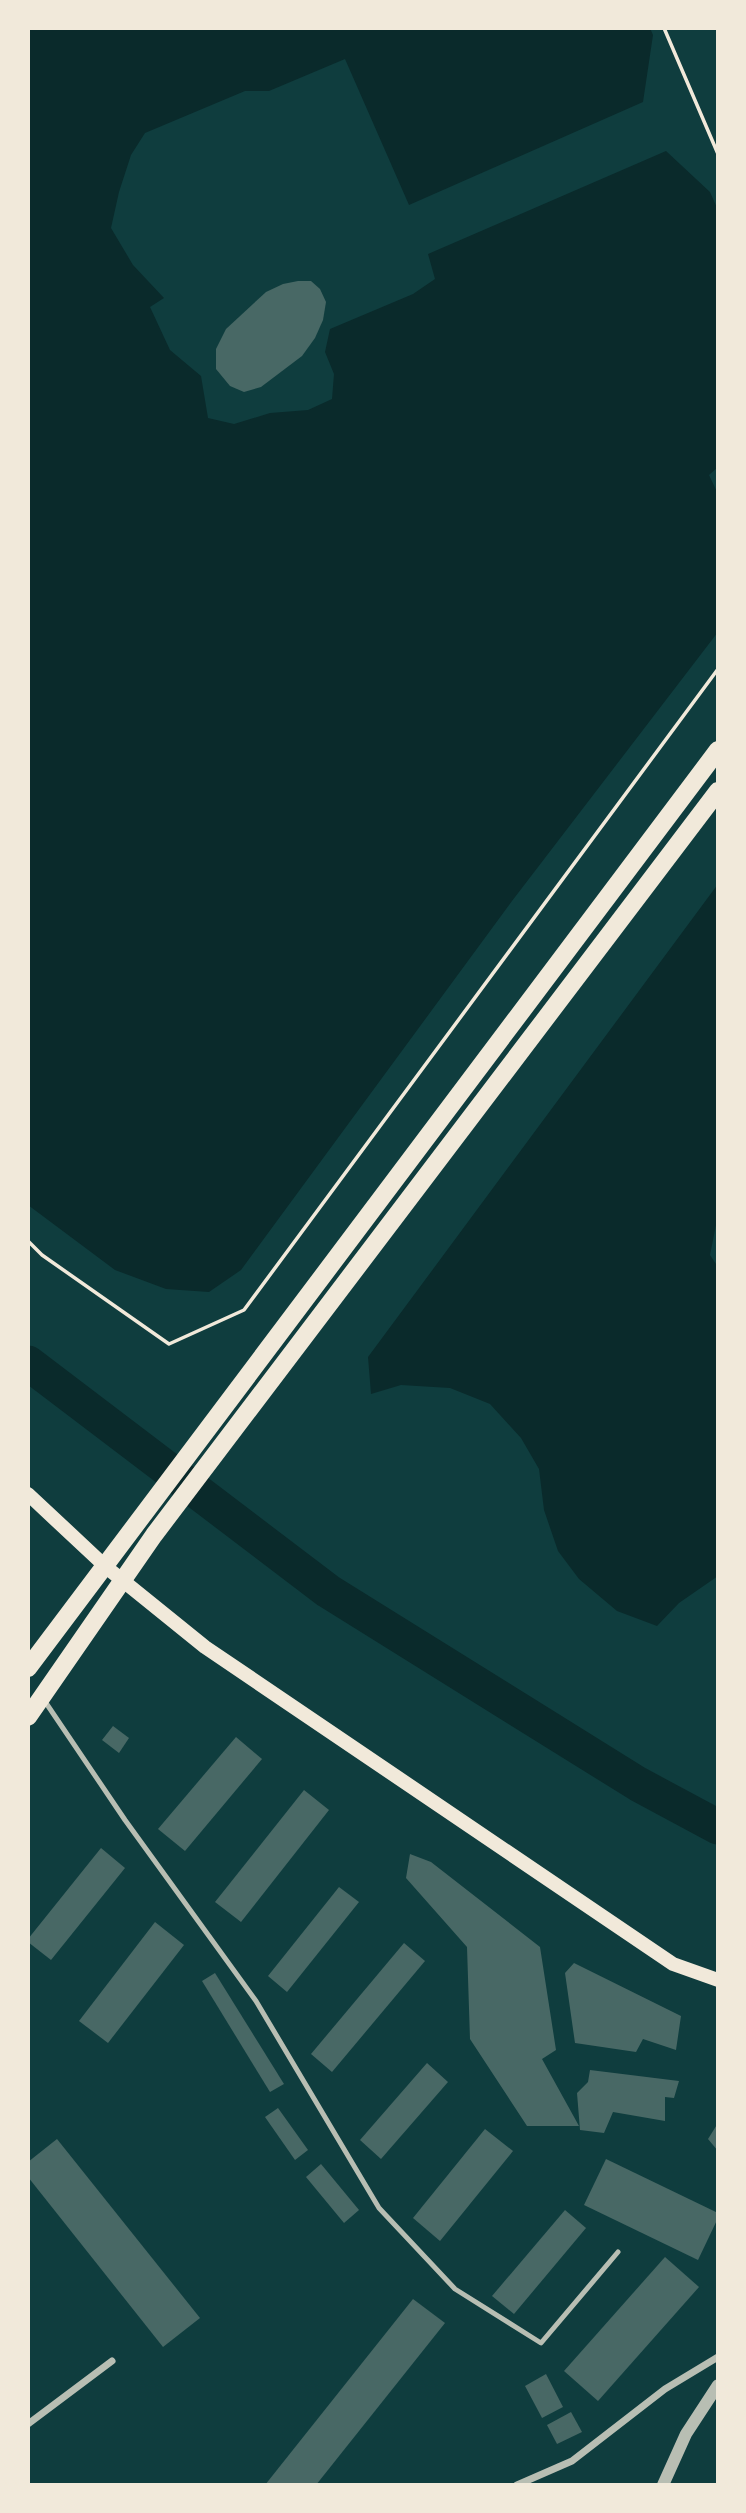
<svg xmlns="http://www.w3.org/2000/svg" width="746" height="2513" viewBox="0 0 746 2513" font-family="Rubik,sans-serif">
	<rect width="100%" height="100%" fill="#0f3d3e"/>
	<!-- water -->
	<g fill="#0a2a2b">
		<path d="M 28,28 L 650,28 L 653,35 L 643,102 L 409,205 L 345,59 L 269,91 L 245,91 L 145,133 L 131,155 L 119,192 L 111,228 L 133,265 L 164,298 L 150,307 L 170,350 L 201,376 L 208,418 L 234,424 L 270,413 L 308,410 L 332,399 L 334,374 L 325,352 L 330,329 L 413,294 L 435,279 L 428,254 L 666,151 L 710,192 L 718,210 L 718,467 L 709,475 L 718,494 L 718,632 L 512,901 L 241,1270 L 209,1292 L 166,1289 L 115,1270 L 28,1205 Z"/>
		<path d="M 718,884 L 718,1215 L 710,1255 L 718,1267 L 718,1576 L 679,1603 L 657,1626 L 617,1611 L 579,1579 L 558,1551 L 544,1510 L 539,1469 L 521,1438 L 490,1404 L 450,1388 L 401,1385 L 371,1394 L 368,1357 Z"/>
	</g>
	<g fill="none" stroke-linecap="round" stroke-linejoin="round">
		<!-- river -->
		<path stroke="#0a2a2b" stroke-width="35" d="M 28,1363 L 328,1591 L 638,1784 L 718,1827"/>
	</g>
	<!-- building -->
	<g fill="#486865">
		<path d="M 298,281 L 311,281 L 320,289 L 326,302 L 323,320 L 315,338 L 302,356 L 261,387 L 244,392 L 230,386 L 216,369 L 216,349 L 226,329 L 266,292 L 283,284 Z"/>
		<path d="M 113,1726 L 129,1738 L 119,1753 L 102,1740 Z"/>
		<path d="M 236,1737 L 262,1759 L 185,1851 L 158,1829 Z"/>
		<path d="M 304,1790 L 329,1810 L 241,1922 L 215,1902 Z"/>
		<path d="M 101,1848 L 125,1868 L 51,1960 L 28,1942 L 28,1939 Z"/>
		<path d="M 410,1854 L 431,1862 L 540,1947 L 556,2050 L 542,2059 L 579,2126 L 527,2126 L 470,2039 L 467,1947 L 406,1878 Z"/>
		<path d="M 339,1887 L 359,1902 L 287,1992 L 268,1976 Z"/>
		<path d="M 155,1922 L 184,1945 L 108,2043 L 79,2021 Z"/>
		<path d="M 404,1943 L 425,1961 L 332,2072 L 311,2054 Z"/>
		<path d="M 574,1963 L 681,2016 L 676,2050 L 643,2039 L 636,2052 L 575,2043 L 565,1973 Z"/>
		<path d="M 215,1973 L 284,2084 L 270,2092 L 202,1981 Z"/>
		<path d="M 427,2063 L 448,2082 L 381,2159 L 360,2140 Z"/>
		<path d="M 590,2070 L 679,2081 L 674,2098 L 665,2097 L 665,2121 L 613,2112 L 604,2133 L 580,2130 L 577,2093 L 588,2082 Z"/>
		<path d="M 278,2108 L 308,2150 L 295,2160 L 265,2117 Z"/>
		<path d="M 718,2123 L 718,2151 L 708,2139 Z"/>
		<path d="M 485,2129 L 513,2151 L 440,2241 L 413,2218 Z"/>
		<path d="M 57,2139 L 200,2318 L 163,2347 L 28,2177 L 28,2162 Z"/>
		<path d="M 606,2159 L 718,2213 L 718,2218 L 698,2260 L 584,2205 Z"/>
		<path d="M 321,2164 L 359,2210 L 344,2223 L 306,2177 Z"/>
		<path d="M 565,2210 L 586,2228 L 514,2314 L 492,2296 Z"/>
		<path d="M 665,2257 L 699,2287 L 598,2401 L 564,2371 Z"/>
		<path d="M 413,2299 L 445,2323 L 316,2485 L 265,2485 Z"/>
		<path d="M 546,2374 L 563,2407 L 542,2418 L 525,2386 Z"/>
		<path d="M 571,2412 L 582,2432 L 557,2444 L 547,2425 Z"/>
	</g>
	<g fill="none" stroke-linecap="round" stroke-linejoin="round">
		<!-- path -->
		<g stroke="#f1e9da" stroke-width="3.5">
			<path d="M 664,28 L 718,154"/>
			<path d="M 28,1241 L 42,1255 L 169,1344 L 244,1310 L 718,669"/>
		</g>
		<!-- service -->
		<path stroke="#b8beb3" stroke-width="5" d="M 44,1700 L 125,1820 L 256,2001 L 379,2208 L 455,2289 L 541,2343 L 618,2252"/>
		<!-- minor -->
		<g stroke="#b8beb3" stroke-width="7">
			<path d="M 28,2424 L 112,2361"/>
			<path d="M 517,2485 L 572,2461 L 665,2389 L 718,2357"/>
		</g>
		<!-- tertiary -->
		<path stroke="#b8beb3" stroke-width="12" d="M 663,2485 L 686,2434 L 718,2385"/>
		<!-- secondary -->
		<path stroke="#f1e9da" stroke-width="14" d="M 28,1494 L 106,1567 L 205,1647 L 673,1964 L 718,1980"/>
		<!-- primary -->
		<g stroke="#f1e9da" stroke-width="18">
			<path d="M 28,1668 L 718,750"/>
			<path d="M 28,1717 L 154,1535 L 718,791"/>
		</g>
	</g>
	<!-- border -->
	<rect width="746" height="2513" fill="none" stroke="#f1e9da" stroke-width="60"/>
</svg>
